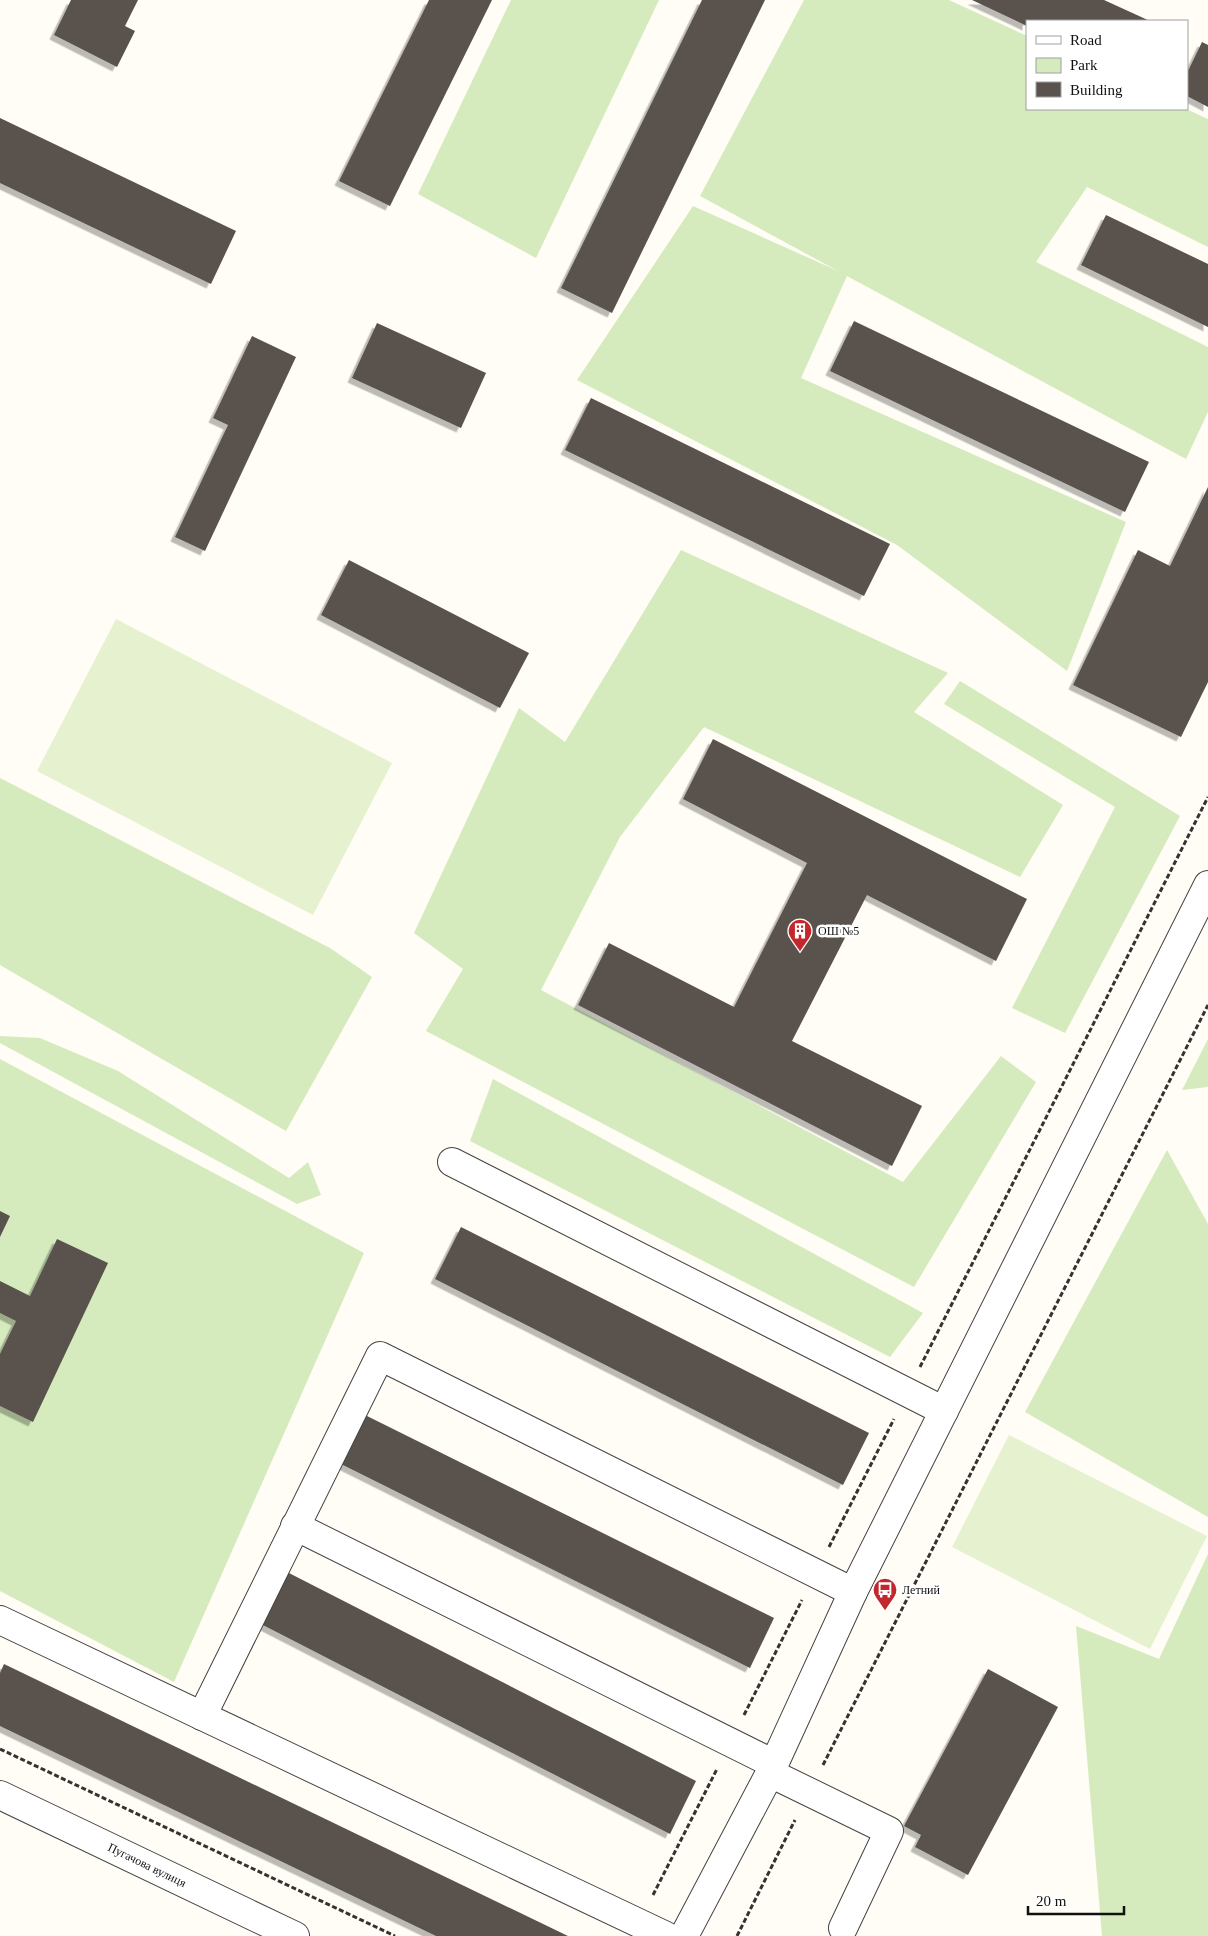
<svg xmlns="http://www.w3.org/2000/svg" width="1208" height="1936" viewBox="0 0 1208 1936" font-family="Georgia,serif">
	<defs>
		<filter id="shadow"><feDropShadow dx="-4.5" dy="4.5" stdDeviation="0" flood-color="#0004"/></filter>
	</defs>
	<rect width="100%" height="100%" fill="#fffdf5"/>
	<!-- green -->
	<g fill="#d5ebbd">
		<path d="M 511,0 L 659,0 L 536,258 L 418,194 Z"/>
		<path d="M 804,0 L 949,0 L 1027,36 L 1027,109 L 1186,109 L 1208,119 L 1208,247 L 1087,187 L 1036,262 L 1208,347 L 1208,412 L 1186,459 L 847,276 L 801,378 L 1126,522 L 1067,671 L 897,545 L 577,380 L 693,206 L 838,271 L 700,196 Z"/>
		<path d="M 681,550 L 948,673 L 914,712 L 1063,805 L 1020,877 L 704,727 L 620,837 L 541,990 L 903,1182 L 1001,1056 L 1036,1082 L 914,1287 L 426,1031 L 463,969 L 414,933 L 519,708 L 565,742 Z"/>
		<path d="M 960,681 L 1180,816 L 1065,1033 L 1012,1008 L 1115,807 L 944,704 Z"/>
		<path d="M 0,778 L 330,948 L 372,977 L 286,1131 L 0,965 Z"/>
		<path d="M 0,1036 L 40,1038 L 118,1071 L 289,1178 L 308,1162 L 321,1195 L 297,1204 L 0,1043 Z"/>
		<path d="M 1208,1039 L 1208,1087 L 1182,1090 Z"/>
		<path d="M 0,1059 L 364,1253 L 174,1682 L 0,1591 Z"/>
		<path d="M 493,1079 L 923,1313 L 890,1357 L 470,1141 Z"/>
		<path d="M 1167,1150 L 1208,1224 L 1208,1517 L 1025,1412 Z"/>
		<path d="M 1208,1554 L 1208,1936 L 1102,1936 L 1076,1626 L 1159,1659 Z"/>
	</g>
	<!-- pitch -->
	<g fill="#e6f2cf">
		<path d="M 116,619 L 392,763 L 313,915 L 37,771 Z"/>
		<path d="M 1009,1435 L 1207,1536 L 1150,1649 L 952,1547 Z"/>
	</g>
	<!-- building -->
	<g fill="#5a524d" filter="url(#shadow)">
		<path d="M 71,0 L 138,0 L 125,26 L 135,31 L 117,67 L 54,35 Z"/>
		<path d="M 429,0 L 492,0 L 390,206 L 339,181 Z"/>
		<path d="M 702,0 L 765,0 L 612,313 L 561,288 Z"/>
		<path d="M 972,0 L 1104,0 L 1150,21 L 1027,21 L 1027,26 Z"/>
		<path d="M 1202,42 L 1208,45 L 1208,107 L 1187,96 L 1187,73 Z"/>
		<path d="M 0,118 L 236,231 L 211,284 L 0,183 Z"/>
		<path d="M 1106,215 L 1208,264 L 1208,327 L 1081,265 Z"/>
		<path d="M 854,321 L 1149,462 L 1125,512 L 830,371 Z"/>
		<path d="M 377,323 L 486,373 L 461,428 L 352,378 Z"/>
		<path d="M 252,336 L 296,357 L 205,551 L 175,537 L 228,425 L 213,418 Z"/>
		<path d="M 591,398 L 890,544 L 864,596 L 565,450 Z"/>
		<path d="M 1208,487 L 1208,682 L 1181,737 L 1073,685 L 1138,550 L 1170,566 Z"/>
		<path d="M 349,560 L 529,653 L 500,708 L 321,615 Z"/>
		<path d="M 713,739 L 1027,899 L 996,961 L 867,895 L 792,1041 L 922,1106 L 892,1166 L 578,1005 L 609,943 L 734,1007 L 807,863 L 683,799 Z"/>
		<path d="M 0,1211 L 10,1216 L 0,1237 Z"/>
		<path d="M 461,1227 L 869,1433 L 843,1485 L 435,1279 Z"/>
		<path d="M 57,1239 L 108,1263 L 33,1422 L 0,1406 L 0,1354 L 16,1321 L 0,1313 L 0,1281 L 30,1296 Z"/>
		<path d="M 365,1415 L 774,1618 L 750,1668 L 341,1464 Z"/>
		<path d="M 285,1571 L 696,1781 L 670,1834 L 259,1623 Z"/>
		<path d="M 4,1664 L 568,1936 L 436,1936 L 0,1726 L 0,1673 Z"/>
		<path d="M 988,1669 L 1058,1707 L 968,1875 L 915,1847 L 921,1835 L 904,1826 Z"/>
	</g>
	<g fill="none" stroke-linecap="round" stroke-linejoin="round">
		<defs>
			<g id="minor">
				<path d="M 452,1162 L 944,1411"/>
				<path d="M 295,1526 L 774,1764"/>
				<path d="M 0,1620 L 666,1936"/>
				<path d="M 202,1716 L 380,1356 L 853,1592"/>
				<path d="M 770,1773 L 889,1831 L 843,1928"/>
				<path d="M 0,1795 L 295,1936"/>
				<path d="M 684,1936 L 770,1773 L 853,1592 L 1208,885"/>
			</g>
		</defs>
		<!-- minor casing -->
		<use href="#minor" stroke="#444" stroke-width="30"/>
		<!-- path -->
		<g stroke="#333" stroke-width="3" stroke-dasharray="5 2.5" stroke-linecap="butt">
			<path d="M 920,1367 L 1208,797"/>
			<path d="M 829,1547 L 894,1419"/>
			<path d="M 744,1715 L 802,1600"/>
			<path d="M 0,1749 L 395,1936"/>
			<path d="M 823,1765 L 1208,1005"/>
			<path d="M 653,1895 L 717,1769"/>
			<path d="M 737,1936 L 795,1820"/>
		</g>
		<!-- minor -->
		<use href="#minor" stroke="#fff" stroke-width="28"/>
	</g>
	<!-- icons -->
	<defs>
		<symbol id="building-pin" viewBox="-11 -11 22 30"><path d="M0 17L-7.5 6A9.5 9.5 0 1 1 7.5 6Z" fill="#c4262e" stroke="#fff"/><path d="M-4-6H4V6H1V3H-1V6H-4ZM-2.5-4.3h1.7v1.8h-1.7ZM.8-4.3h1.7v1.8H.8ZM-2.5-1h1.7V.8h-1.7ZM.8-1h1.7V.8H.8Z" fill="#fff"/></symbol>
		<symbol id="bus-pin" viewBox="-11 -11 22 30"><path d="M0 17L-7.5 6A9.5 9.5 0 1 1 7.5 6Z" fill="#c4262e" stroke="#fff"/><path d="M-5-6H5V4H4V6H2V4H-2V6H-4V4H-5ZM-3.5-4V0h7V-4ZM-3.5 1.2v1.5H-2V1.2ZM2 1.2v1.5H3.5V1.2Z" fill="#fff"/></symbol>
	</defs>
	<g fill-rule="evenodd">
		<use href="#building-pin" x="786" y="917" width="28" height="38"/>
		<use href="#bus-pin" x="871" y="1576" width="28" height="38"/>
	</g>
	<g text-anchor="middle" stroke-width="5" stroke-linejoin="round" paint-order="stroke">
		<!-- poi labels -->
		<g font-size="12" fill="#111" stroke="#fff" text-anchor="start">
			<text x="818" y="935">ОШ №5</text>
			<text x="902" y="1594">Летний</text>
		</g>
		<!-- street labels -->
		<g font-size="12" fill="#111" stroke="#fff">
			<text transform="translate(147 1865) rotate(26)" y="4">Пугачова вулиця</text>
		</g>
	</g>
	<!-- legend -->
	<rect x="1026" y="20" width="162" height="90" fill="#ffffff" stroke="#a0a0a0"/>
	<rect x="1036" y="36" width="25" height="8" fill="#ffffff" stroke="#a0a0a0"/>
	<text x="1070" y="45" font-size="15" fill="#111111">Road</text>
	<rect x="1036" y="58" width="25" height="15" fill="#d5ebbd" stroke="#a0a0a0"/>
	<text x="1070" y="70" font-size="15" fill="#111111">Park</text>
	<rect x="1036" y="82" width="25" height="15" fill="#5a524d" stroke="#a0a0a0"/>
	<text x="1070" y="95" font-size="15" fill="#111111">Building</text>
	<!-- scale -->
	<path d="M1028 1906v8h96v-8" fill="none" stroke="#111111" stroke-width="2.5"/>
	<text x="1036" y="1906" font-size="15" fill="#111111" stroke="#ffffff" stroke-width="4" paint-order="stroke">20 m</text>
</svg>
